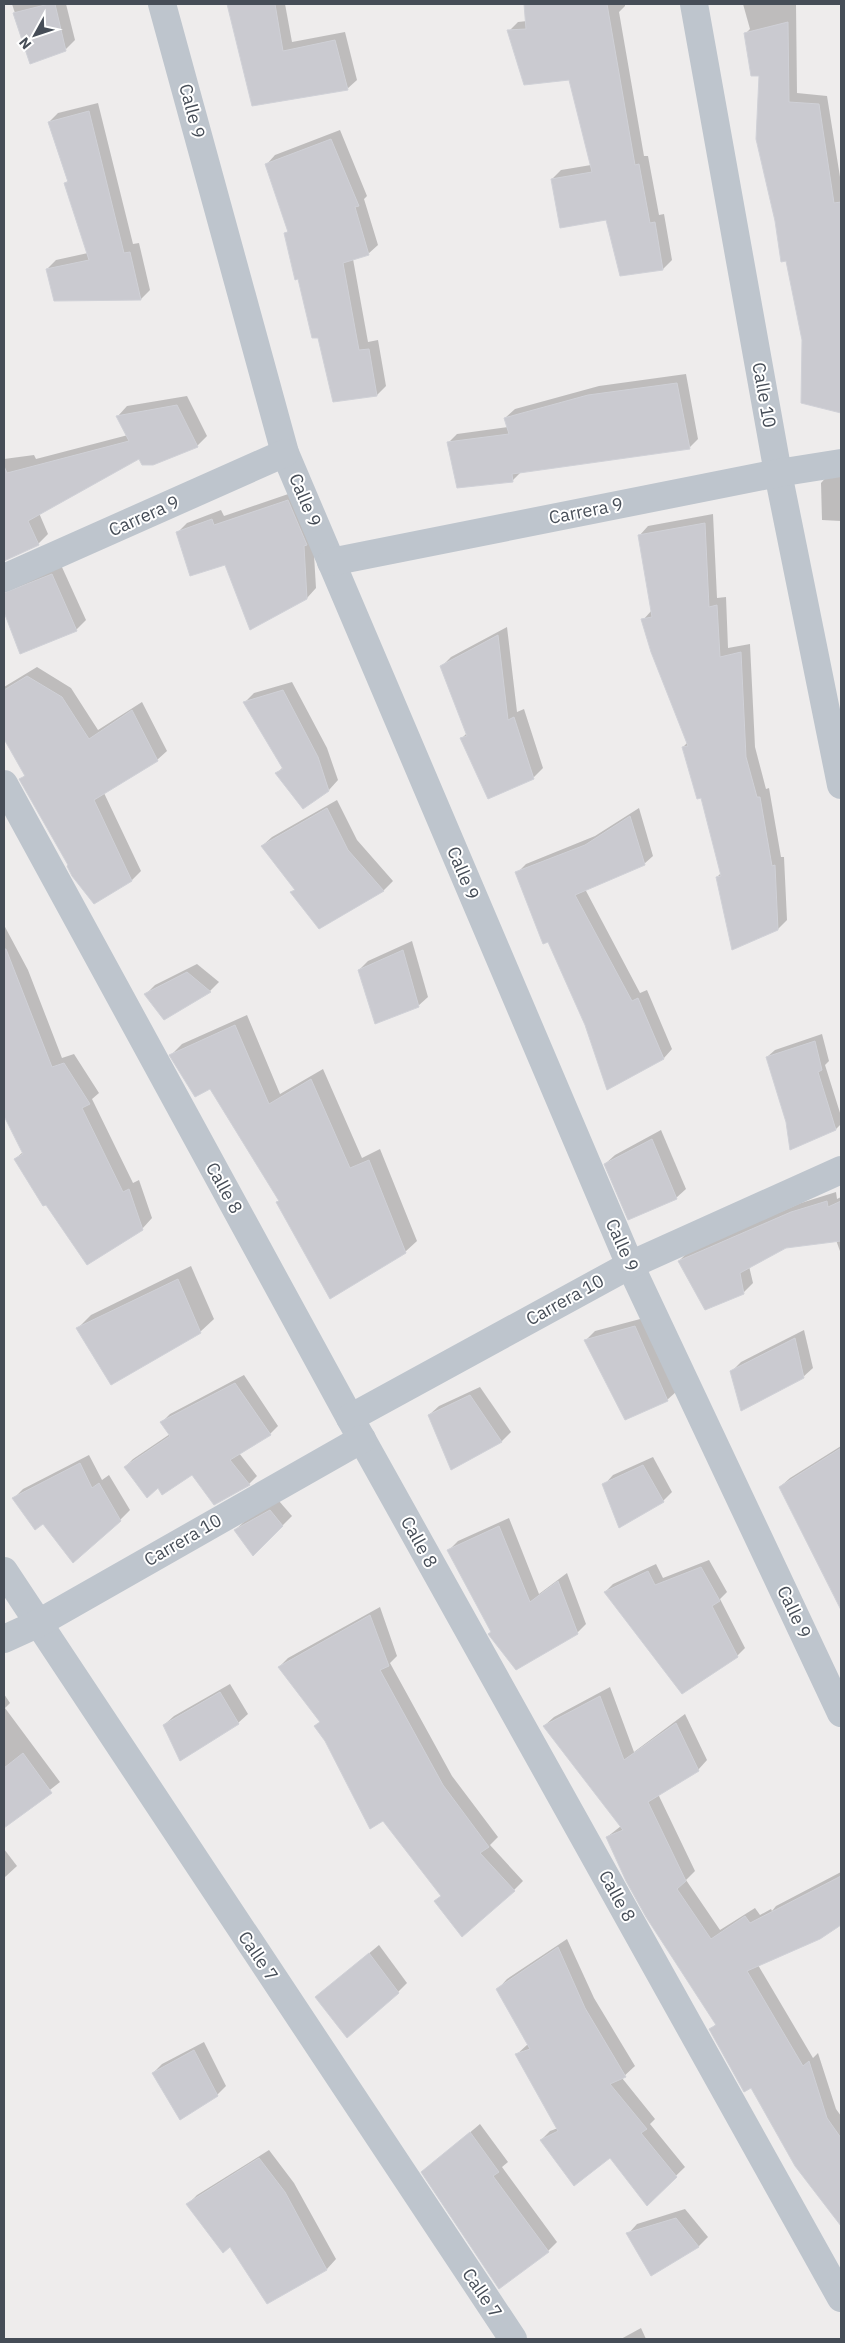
<svg xmlns="http://www.w3.org/2000/svg" width="845" height="2343" viewBox="0 0 845 2343" font-family="'IBM Plex Sans',sans-serif">
	<rect width="100%" height="100%" fill="#eeecec"/>
	<!-- shadow -->
	<g fill="#0003">
		<path d="M 12,4 L 66,4 L 75,40 L 65,50 L 31,62 Z"/>
		<path d="M 228,4 L 285,4 L 292,42 L 345,32 L 357,80 L 347,89 L 253,104 Z"/>
		<path d="M 525,4 L 625,4 L 625,6 L 619,12 L 644,156 L 648,156 L 659,215 L 664,214 L 672,260 L 663,269 L 607,219 L 552,179 L 561,170 L 591,165 L 570,78 L 509,31 L 518,22 L 527,21 Z"/>
		<path d="M 743,4 L 796,4 L 797,93 L 827,96 L 841,183 L 841,412 L 803,402 L 804,340 L 760,74 L 745,34 L 750,29 Z"/>
		<path d="M 98,103 L 133,244 L 139,243 L 150,290 L 141,299 L 55,300 L 47,269 L 56,260 L 88,253 L 65,183 L 69,180 L 49,122 L 58,113 Z"/>
		<path d="M 340,130 L 367,196 L 364,199 L 378,245 L 368,254 L 353,259 L 368,342 L 378,340 L 386,386 L 377,395 L 319,336 L 285,234 L 289,230 L 266,165 L 275,155 Z"/>
		<path d="M 686,374 L 698,439 L 689,448 L 522,471 L 512,481 L 448,443 L 457,434 L 508,427 L 505,418 L 515,409 L 599,386 Z"/>
		<path d="M 187,396 L 207,436 L 197,446 L 139,458 L 39,513 L 48,534 L 38,544 L 4,560 L 4,459 L 34,455 L 36,459 L 128,435 L 118,416 L 127,406 Z"/>
		<path d="M 841,471 L 841,521 L 822,520 L 821,483 L 830,473 Z"/>
		<path d="M 297,491 L 313,538 L 316,588 L 307,598 L 225,563 L 178,532 L 187,523 L 221,510 L 224,516 Z"/>
		<path d="M 713,514 L 717,598 L 726,597 L 728,648 L 750,644 L 755,747 L 766,789 L 769,788 L 781,857 L 784,857 L 787,920 L 778,929 L 717,877 L 722,872 L 702,797 L 683,747 L 688,742 L 643,620 L 652,610 L 639,536 L 648,526 Z"/>
		<path d="M 61,565 L 86,620 L 76,630 L 21,652 L 4,609 L 4,584 Z"/>
		<path d="M 507,627 L 517,712 L 524,709 L 543,768 L 533,778 L 461,739 L 467,733 L 442,666 L 451,657 Z"/>
		<path d="M 37,667 L 71,688 L 98,730 L 142,702 L 167,751 L 157,760 L 104,793 L 141,871 L 132,880 L 70,865 L 21,780 L 25,775 L 4,736 L 4,687 Z"/>
		<path d="M 292,682 L 327,748 L 338,780 L 329,790 L 277,773 L 283,767 L 245,702 L 254,693 Z"/>
		<path d="M 337,800 L 357,840 L 393,881 L 384,890 L 320,928 L 292,893 L 296,889 L 262,846 L 272,837 Z"/>
		<path d="M 639,808 L 653,856 L 644,864 L 585,889 L 640,993 L 647,990 L 672,1049 L 664,1058 L 607,1088 L 586,1024 L 517,873 L 526,864 L 595,836 Z"/>
		<path d="M 4,925 L 28,970 L 62,1058 L 74,1054 L 99,1093 L 92,1099 L 133,1183 L 139,1180 L 152,1218 L 142,1229 L 46,1203 L 15,1159 L 23,1152 L 4,1113 Z"/>
		<path d="M 412,941 L 428,997 L 418,1006 L 359,970 L 368,961 Z"/>
		<path d="M 197,964 L 219,982 L 210,991 L 164,1018 L 146,994 L 155,985 Z"/>
		<path d="M 247,1015 L 280,1094 L 323,1069 L 362,1158 L 380,1149 L 417,1241 L 405,1252 L 277,1202 L 280,1200 L 210,1087 L 171,1055 L 182,1044 Z"/>
		<path d="M 822,1034 L 829,1061 L 825,1065 L 841,1116 L 841,1124 L 836,1129 L 787,1122 L 767,1057 L 775,1050 Z"/>
		<path d="M 661,1130 L 686,1189 L 676,1198 L 605,1164 L 615,1155 Z"/>
		<path d="M 836,1192 L 837,1199 L 841,1197 L 841,1254 L 836,1240 L 785,1247 L 749,1266 L 753,1283 L 743,1293 L 679,1261 L 688,1252 L 801,1203 Z"/>
		<path d="M 191,1266 L 214,1319 L 200,1332 L 78,1328 L 91,1315 Z"/>
		<path d="M 644,1318 L 677,1391 L 667,1400 L 586,1340 L 595,1331 Z"/>
		<path d="M 804,1330 L 813,1368 L 803,1377 L 732,1371 L 741,1362 Z"/>
		<path d="M 244,1375 L 278,1426 L 270,1434 L 239,1453 L 257,1476 L 249,1484 L 192,1473 L 158,1486 L 125,1467 L 133,1459 L 170,1434 L 162,1422 L 170,1414 Z"/>
		<path d="M 480,1387 L 511,1432 L 502,1441 L 452,1468 L 429,1415 L 439,1406 Z"/>
		<path d="M 841,1446 L 841,1580 L 831,1586 L 780,1487 L 790,1478 Z"/>
		<path d="M 89,1455 L 102,1480 L 109,1475 L 130,1510 L 120,1520 L 43,1522 L 14,1498 L 23,1489 Z"/>
		<path d="M 653,1457 L 672,1492 L 663,1501 L 604,1485 L 613,1475 Z"/>
		<path d="M 279,1501 L 292,1516 L 254,1554 L 235,1530 L 245,1521 Z"/>
		<path d="M 509,1518 L 539,1594 L 567,1573 L 586,1624 L 577,1633 L 493,1631 L 449,1550 L 458,1541 Z"/>
		<path d="M 709,1560 L 727,1592 L 720,1599 L 745,1648 L 737,1656 L 605,1592 L 613,1584 L 656,1564 L 663,1578 Z"/>
		<path d="M 380,1607 L 397,1656 L 390,1663 L 452,1776 L 498,1837 L 490,1845 L 523,1881 L 514,1890 L 442,1896 L 315,1726 L 321,1721 L 279,1667 L 288,1658 Z"/>
		<path d="M 230,1684 L 248,1714 L 238,1723 L 164,1725 L 174,1716 Z"/>
		<path d="M 610,1687 L 634,1752 L 685,1714 L 707,1760 L 698,1770 L 658,1794 L 695,1871 L 686,1880 L 720,1930 L 755,1908 L 760,1915 L 771,1909 L 772,1911 L 776,1906 L 841,1872 L 841,1923 L 819,1938 L 758,1965 L 813,2058 L 818,2053 L 836,2109 L 841,2116 L 841,2224 L 794,2163 L 751,2086 L 711,2030 L 716,2024 L 607,1837 L 621,1826 L 544,1726 L 554,1717 Z"/>
		<path d="M 4,1694 L 10,1703 L 5,1708 L 60,1782 L 4,1826 Z"/>
		<path d="M 4,1849 L 17,1866 L 4,1878 Z"/>
		<path d="M 567,1939 L 594,1998 L 635,2066 L 622,2078 L 655,2119 L 650,2124 L 685,2167 L 647,2204 L 610,2156 L 541,2140 L 550,2131 L 558,2128 L 516,2055 L 528,2044 L 498,1989 L 507,1979 Z"/>
		<path d="M 379,1945 L 407,1983 L 398,1992 L 317,1997 Z"/>
		<path d="M 204,2042 L 226,2086 L 217,2095 L 153,2073 L 162,2064 Z"/>
		<path d="M 480,2124 L 508,2162 L 502,2167 L 557,2242 L 548,2251 L 423,2172 Z"/>
		<path d="M 269,2150 L 294,2183 L 336,2259 L 327,2269 L 267,2302 L 231,2245 L 188,2204 L 197,2195 Z"/>
		<path d="M 685,2209 L 708,2237 L 699,2246 L 651,2274 L 628,2234 L 637,2224 Z"/>
		<path d="M 641,2328 L 646,2339 L 621,2339 Z"/>
	</g>
	<!-- building -->
	<g fill="#cacad0" stroke="#d0d1d7">
		<path d="M 49,4 L 55,4 L 66,51 L 30,64 L 13,13 Z"/>
		<path d="M 227,4 L 275,4 L 283,51 L 335,40 L 348,90 L 252,106 Z"/>
		<path d="M 524,4 L 607,4 L 635,165 L 639,164 L 650,223 L 655,222 L 663,270 L 620,276 L 606,220 L 560,228 L 551,179 L 592,172 L 569,80 L 524,85 L 507,30 L 526,29 Z"/>
		<path d="M 788,22 L 789,102 L 819,104 L 834,203 L 841,202 L 841,413 L 801,403 L 802,340 L 786,261 L 781,262 L 775,221 L 756,139 L 759,76 L 751,76 L 744,33 Z"/>
		<path d="M 89,111 L 124,253 L 130,252 L 141,300 L 54,301 L 46,269 L 89,260 L 64,183 L 68,182 L 48,122 Z"/>
		<path d="M 331,139 L 359,206 L 355,207 L 369,255 L 343,263 L 359,350 L 369,349 L 377,396 L 333,402 L 318,338 L 312,338 L 298,279 L 295,280 L 284,233 L 288,232 L 265,164 Z"/>
		<path d="M 677,383 L 690,449 L 512,474 L 513,482 L 457,488 L 447,442 L 509,434 L 504,418 L 588,395 Z"/>
		<path d="M 177,405 L 198,447 L 153,465 L 142,465 L 139,459 L 28,521 L 39,545 L 4,561 L 4,466 L 7,473 L 129,441 L 116,416 Z"/>
		<path d="M 288,500 L 307,545 L 304,546 L 307,599 L 250,630 L 225,565 L 190,576 L 176,532 L 212,519 L 214,525 Z"/>
		<path d="M 705,523 L 709,607 L 717,605 L 720,657 L 741,652 L 746,757 L 757,797 L 760,797 L 772,866 L 775,865 L 778,930 L 732,950 L 716,877 L 721,876 L 701,798 L 697,799 L 682,747 L 688,746 L 651,652 L 641,619 L 652,617 L 638,535 Z"/>
		<path d="M 52,574 L 77,631 L 20,654 L 4,612 L 4,593 Z"/>
		<path d="M 498,635 L 508,720 L 514,717 L 534,779 L 488,799 L 460,738 L 467,736 L 440,666 Z"/>
		<path d="M 27,676 L 62,697 L 89,739 L 132,710 L 158,761 L 94,800 L 132,881 L 94,904 L 72,876 L 67,866 L 68,865 L 19,779 L 25,776 L 4,739 L 4,690 Z"/>
		<path d="M 283,690 L 318,757 L 329,791 L 303,809 L 275,773 L 283,769 L 243,702 Z"/>
		<path d="M 327,808 L 348,850 L 384,891 L 319,929 L 290,892 L 295,890 L 261,846 Z"/>
		<path d="M 630,816 L 645,865 L 575,895 L 632,1001 L 638,998 L 664,1059 L 607,1090 L 585,1025 L 548,942 L 543,944 L 515,872 L 585,845 Z"/>
		<path d="M 4,949 L 6,949 L 52,1067 L 64,1063 L 90,1104 L 82,1108 L 123,1192 L 129,1189 L 143,1230 L 87,1265 L 46,1205 L 43,1206 L 14,1159 L 23,1154 L 4,1116 Z"/>
		<path d="M 403,950 L 419,1007 L 375,1024 L 358,970 Z"/>
		<path d="M 187,972 L 211,992 L 164,1020 L 144,994 Z"/>
		<path d="M 235,1025 L 269,1104 L 311,1079 L 350,1168 L 369,1160 L 406,1253 L 330,1299 L 276,1202 L 279,1201 L 210,1089 L 195,1097 L 169,1055 Z"/>
		<path d="M 815,1041 L 822,1070 L 818,1072 L 836,1130 L 790,1150 L 786,1122 L 766,1057 Z"/>
		<path d="M 652,1139 L 677,1199 L 628,1220 L 604,1164 Z"/>
		<path d="M 827,1201 L 828,1207 L 841,1201 L 841,1241 L 786,1248 L 740,1273 L 744,1294 L 705,1310 L 678,1261 L 791,1212 Z"/>
		<path d="M 178,1279 L 201,1333 L 111,1385 L 76,1328 Z"/>
		<path d="M 635,1326 L 668,1401 L 625,1420 L 584,1340 Z"/>
		<path d="M 795,1338 L 804,1378 L 741,1411 L 730,1371 Z"/>
		<path d="M 235,1383 L 271,1435 L 230,1460 L 250,1485 L 214,1505 L 192,1475 L 162,1495 L 158,1488 L 147,1498 L 124,1467 L 170,1436 L 160,1422 Z"/>
		<path d="M 470,1395 L 502,1442 L 451,1470 L 428,1415 Z"/>
		<path d="M 841,1448 L 841,1610 L 779,1487 Z"/>
		<path d="M 80,1463 L 92,1488 L 99,1483 L 121,1521 L 73,1563 L 43,1524 L 35,1530 L 12,1498 Z"/>
		<path d="M 643,1465 L 664,1502 L 619,1528 L 602,1484 Z"/>
		<path d="M 270,1510 L 283,1526 L 253,1556 L 234,1530 Z"/>
		<path d="M 499,1526 L 530,1602 L 558,1581 L 578,1634 L 516,1670 L 488,1634 L 491,1632 L 447,1550 Z"/>
		<path d="M 701,1567 L 720,1601 L 712,1606 L 738,1657 L 682,1694 L 604,1592 L 648,1571 L 655,1585 Z"/>
		<path d="M 370,1615 L 389,1666 L 380,1670 L 443,1785 L 489,1847 L 480,1853 L 515,1891 L 462,1937 L 434,1901 L 441,1896 L 383,1821 L 370,1829 L 325,1741 L 314,1726 L 320,1722 L 278,1667 Z"/>
		<path d="M 220,1692 L 239,1724 L 180,1761 L 163,1725 Z"/>
		<path d="M 600,1696 L 624,1760 L 676,1723 L 699,1771 L 648,1802 L 686,1881 L 677,1889 L 711,1939 L 745,1916 L 750,1923 L 841,1876 L 841,1925 L 820,1939 L 747,1971 L 803,2066 L 809,2061 L 827,2118 L 841,2138 L 841,2226 L 795,2166 L 751,2088 L 744,2092 L 709,2029 L 716,2025 L 646,1917 L 626,1881 L 606,1837 L 623,1830 L 543,1726 Z"/>
		<path d="M 23,1753 L 52,1793 L 4,1828 L 4,1768 Z"/>
		<path d="M 558,1947 L 585,2008 L 626,2077 L 610,2084 L 647,2129 L 641,2133 L 677,2177 L 647,2206 L 610,2158 L 574,2186 L 540,2140 L 558,2131 L 515,2054 L 530,2049 L 496,1989 Z"/>
		<path d="M 369,1953 L 399,1993 L 347,2038 L 315,1997 Z"/>
		<path d="M 194,2050 L 218,2096 L 180,2120 L 152,2073 Z"/>
		<path d="M 470,2132 L 499,2172 L 493,2176 L 549,2252 L 499,2289 L 421,2172 Z"/>
		<path d="M 259,2158 L 285,2192 L 327,2270 L 267,2304 L 230,2247 L 223,2253 L 186,2204 Z"/>
		<path d="M 676,2218 L 699,2247 L 651,2276 L 626,2233 Z"/>
	</g>
	<g fill="none" stroke-linecap="round" stroke-linejoin="round">
		<!-- minor -->
		<g stroke="#bec5cd" stroke-width="28">
			<path d="M 162,4 L 285,453 L 630,1265 L 841,1713"/>
			<path d="M 694,4 L 778,473 L 841,785"/>
			<path d="M 331,562 L 778,473 L 841,463"/>
			<path d="M 4,578 L 285,453"/>
			<path d="M 4,784 L 350,1418 L 841,2298"/>
			<path d="M 350,1418 L 630,1265 L 841,1170"/>
			<path d="M 4,1571 L 513,2339"/>
			<path d="M 4,1639 L 37,1624 L 362,1439"/>
		</g>
	</g>
	<g text-anchor="middle" stroke-width="4" stroke-linejoin="round" paint-order="stroke">
		<!-- street labels -->
		<g font-size="18" fill="#464d57" stroke="#fff">
			<text transform="translate(192 111) rotate(75)" y="6">Calle 9</text>
			<text transform="translate(764 395) rotate(80)" y="6">Calle 10</text>
			<text transform="translate(305 500) rotate(67)" y="6">Calle 9</text>
			<text transform="translate(586 511) rotate(-11)" y="6">Carrera 9</text>
			<text transform="translate(144 516) rotate(-24)" y="6">Carrera 9</text>
			<text transform="translate(463 873) rotate(67)" y="6">Calle 9</text>
			<text transform="translate(224 1188) rotate(61)" y="6">Calle 8</text>
			<text transform="translate(622 1245) rotate(66)" y="6">Calle 9</text>
			<text transform="translate(565 1300) rotate(-29)" y="6">Carrera 10</text>
			<text transform="translate(183 1540) rotate(-30)" y="6">Carrera 10</text>
			<text transform="translate(419 1542) rotate(61)" y="6">Calle 8</text>
			<text transform="translate(794 1612) rotate(65)" y="6">Calle 9</text>
			<text transform="translate(617 1896) rotate(61)" y="6">Calle 8</text>
			<text transform="translate(258 1956) rotate(56)" y="6">Calle 7</text>
			<text transform="translate(482 2293) rotate(56)" y="6">Calle 7</text>
		</g>
	</g>
	<!-- border -->
	<rect width="845" height="2343" fill="none" stroke="#464d57" stroke-width="10"/>
	<!-- north arrow -->
	<g transform="translate(35 35) rotate(230)" stroke="#ffffff" stroke-width="4" paint-order="stroke">
	<path d="M0-4L9 19L0 12L-9 19Z" fill="#464d57"/>
	<text y="-8" font-size="14" font-weight="bold" text-anchor="middle" fill="#464d57">N</text>
	</g>
</svg>
